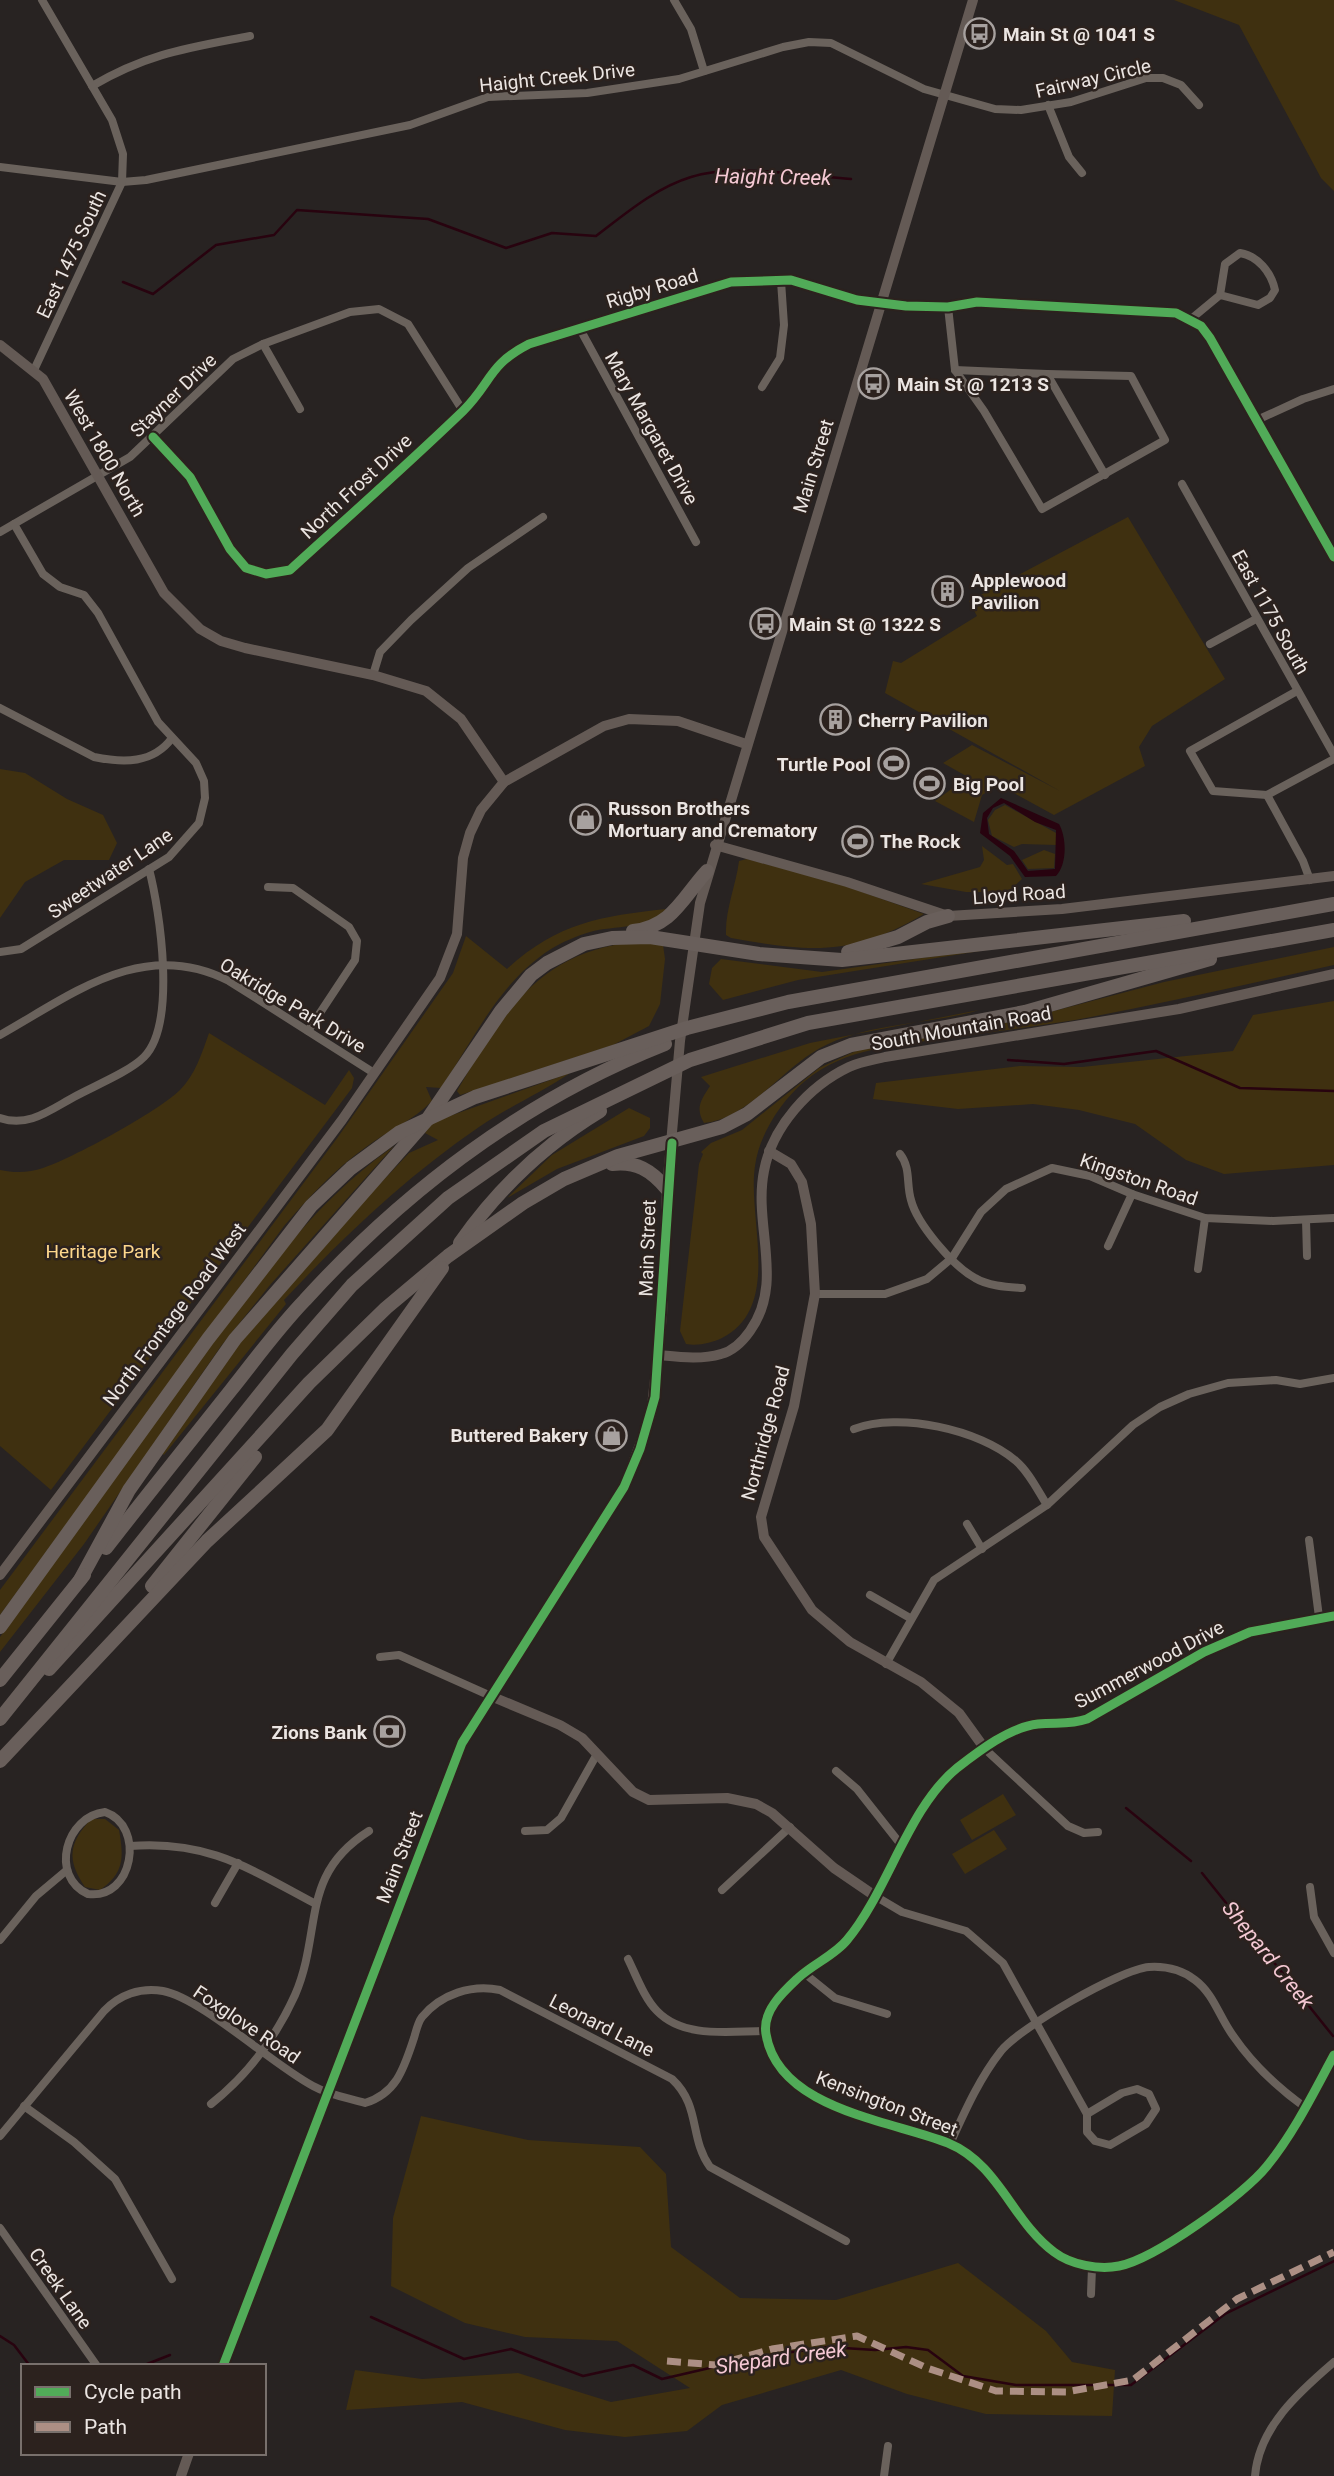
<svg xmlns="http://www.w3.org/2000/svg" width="1334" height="2476" viewBox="0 0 1334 2476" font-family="Roboto,sans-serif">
	<rect width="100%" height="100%" fill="#282322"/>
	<!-- green -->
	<g fill="#3f3010">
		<path d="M 1174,0 L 1334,0 L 1334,191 L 1321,178 L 1239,25 Z"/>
		<path d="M 1128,517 L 1225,679 L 1152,726 L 1139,747 L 1145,766 L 1054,815 L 999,785 L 982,795 L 974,822 L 935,801 L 968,777 L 943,763 L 972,745 L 1060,791 L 885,693 L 893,661 L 901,663 L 977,616 L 969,601 Z"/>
		<path d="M 0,769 L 25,773 L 67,799 L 103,815 L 117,843 L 109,860 L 64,860 L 25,882 L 0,918 Z"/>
		<path d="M 1005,805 L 1056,833 L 1056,845 L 1022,844 L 1014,847 L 992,836 L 988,820 L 995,810 Z"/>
		<path d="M 982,846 L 1007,865 L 1013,864 L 1022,879 L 1008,892 L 966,892 L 921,884 L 980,867 L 984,860 Z"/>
		<path d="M 1044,850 L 1055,854 L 1054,868 L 1028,869 L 1022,860 Z"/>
		<path d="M 747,859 L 834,882 L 924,914 C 851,957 811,952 731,938 L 726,935 C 725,910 736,885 739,861 Z"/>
		<path d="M 666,909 C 649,930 614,925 590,932 C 577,936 562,942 551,949 C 499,982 474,1039 441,1088 L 426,1087 L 432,1101 C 414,1120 387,1131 366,1147 C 335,1169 309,1197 284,1226 L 0,1615 L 0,1590 L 338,1137 L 453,973 L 466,936 L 507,969 C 557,923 601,916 666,909 Z"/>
		<path d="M 1050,940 L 798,980 L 723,1000 L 709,984 L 712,968 L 721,959 L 822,972 Z"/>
		<path d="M 636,942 L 663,945 L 665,959 L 660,1004 L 649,1026 L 613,1045 L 460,1095 L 457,1091 C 502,1013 539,951 636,942 Z"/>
		<path d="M 1334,947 L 1334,965 C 1248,984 1162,1004 1075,1020 C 1033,1027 991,1032 949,1038 C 899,1045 846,1047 805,1081 C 781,1101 759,1135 755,1166 C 747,1219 783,1307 722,1338 C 711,1343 699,1346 686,1344 L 680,1331 L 699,1164 L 703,1154 L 701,1152 L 711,1143 L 742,1130 L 819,1068 L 862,1048 L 1016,1021 L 1164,982 Z"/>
		<path d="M 1334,1001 L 1334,1165 L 1224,1174 L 1186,1160 L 1135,1124 L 1079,1110 L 1033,1104 L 958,1109 L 873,1099 L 876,1083 L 1020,1066 L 1082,1067 L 1233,1051 L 1253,1015 Z"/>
		<path d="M 979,1010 C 926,1026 859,1022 812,1053 C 779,1074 745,1119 704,1123 C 695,1108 701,1100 710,1086 L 701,1077 L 810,1043 Z"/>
		<path d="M 209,1033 L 325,1105 L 349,1070 L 354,1078 L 352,1088 L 51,1490 L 0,1446 L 0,1170 C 14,1173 29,1173 43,1168 C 71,1159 159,1111 180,1090 C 195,1075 202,1053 209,1033 Z"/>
		<path d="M 570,1073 C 541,1093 508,1107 479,1127 C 406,1177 344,1236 284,1300 L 286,1304 L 164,1455 L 160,1451 L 238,1344 L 329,1238 L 409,1153 L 438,1140 L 425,1133 L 433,1122 Z"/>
		<path d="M 629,1108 L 650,1118 L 650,1128 L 644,1136 L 557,1169 L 507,1198 L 552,1155 Z"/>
		<path d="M 394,1146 L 270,1285 L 221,1346 L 84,1544 L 0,1652 L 0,1637 C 65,1547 130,1456 196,1366 C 255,1286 311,1204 394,1146 Z"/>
		<path d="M 1003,1794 L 1016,1815 L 972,1840 L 960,1820 Z"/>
		<path d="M 91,1819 L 105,1819 L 119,1830 C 124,1858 124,1873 100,1890 L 85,1887 C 66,1859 69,1843 91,1819 Z"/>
		<path d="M 994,1830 L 1007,1849 L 965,1874 L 952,1854 Z"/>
		<path d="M 421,2116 L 528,2140 L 640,2147 L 666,2174 L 671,2247 L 740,2298 L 836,2300 L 958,2263 L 1046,2331 L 1072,2362 L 1115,2370 L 1112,2416 L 986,2414 L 907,2394 L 841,2370 L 722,2405 L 687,2431 L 625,2437 L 565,2430 L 462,2402 L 346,2410 L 355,2370 L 422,2379 L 518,2373 L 611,2402 L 690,2388 L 617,2341 L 525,2337 L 465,2323 L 391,2286 L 393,2218 Z"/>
	</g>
	<!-- water -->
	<path fill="#28030f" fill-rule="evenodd" d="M 1001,798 L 1059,824 C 1067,838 1067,865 1056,876 L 1025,877 L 1010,856 L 980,833 L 983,813 ZM 1004,803 L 1035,822 L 1056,830 L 1055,869 L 1028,871 L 1014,851 L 989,834 L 987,818 L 993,808 Z"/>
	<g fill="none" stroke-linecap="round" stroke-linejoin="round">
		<!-- stream -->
		<g stroke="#28030f" stroke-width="2.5">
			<path d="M 123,282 L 153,294 L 216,245 L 274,235 L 297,210 L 428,219 L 506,248 L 552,233 L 596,236 C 625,214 655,188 691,177 C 733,163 806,176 851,179"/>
			<path d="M 1008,1060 L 1064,1064 L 1156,1051 L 1240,1088 L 1334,1091"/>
			<path d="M 1126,1808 L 1191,1861"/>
			<path d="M 1202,1873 L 1333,2036"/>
			<path d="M 371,2317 L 464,2359 L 511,2349 L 583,2376 L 633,2365 L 662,2379 L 757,2357 L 828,2347 L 875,2350 L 906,2347 L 928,2350 L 963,2376 L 1016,2385 L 1131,2385 L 1225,2314 L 1334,2261"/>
			<path d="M 0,2336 L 14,2345 L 30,2366"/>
			<path d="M 142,2366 L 170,2355"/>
		</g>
		<!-- street -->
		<g stroke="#6a625c" stroke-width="8">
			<path d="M 674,0 L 691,29 L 704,71"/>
			<path d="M 92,86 C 148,53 188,48 250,36"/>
			<path d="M 1048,105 L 1069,157 L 1082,173"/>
			<path d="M 0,167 L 122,182 L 146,180 L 410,125 L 488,97 L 587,93 L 679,79 L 783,47 L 809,42 L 831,43 L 924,89 L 995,109 L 1021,110 L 1071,102 L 1146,78 L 1163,78 L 1181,85 L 1199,105"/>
			<path d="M 948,307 L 955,370 L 984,411 L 1042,509 L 1165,440 L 1131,376 L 1047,374"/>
			<path d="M 1191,319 L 1220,295 L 1258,305 L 1270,298 L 1275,290 C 1271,272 1258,256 1240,253 L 1225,264 L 1220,295"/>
			<path d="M 580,329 L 696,542"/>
			<path d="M 263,344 L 300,409"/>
			<path d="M 34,370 L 122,182 L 123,154 L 112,120 L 42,0"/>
			<path d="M 955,370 L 1047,374 L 1105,475"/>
			<path d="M 762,387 L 780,358 L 784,325 L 781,281"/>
			<path d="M 1257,420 L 1303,399 L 1334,389"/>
			<path d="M 153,437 L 190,477 L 230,549 L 246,568 L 266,574 L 290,570 C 348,517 407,465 463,411 C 492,382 488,365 529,344 L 731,282 L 791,280 L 857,300 L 906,306 L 948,307 L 977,302 L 1176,313 L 1201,326 L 1210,338 L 1334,557"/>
			<path d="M 1182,484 L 1334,755"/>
			<path d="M 0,532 L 130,457 L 233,359 L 263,344 L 350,312 L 379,309 L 408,324 L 463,411"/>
			<path d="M 1210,644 L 1256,619"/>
			<path d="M 373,675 L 380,652 L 411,620 L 468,568 L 543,517"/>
			<path d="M 1297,691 L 1190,751 L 1213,791 L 1267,795 L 1334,759"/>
			<path d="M 0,708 L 94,757 C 123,763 153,764 172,738"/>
			<path d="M 1267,795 L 1303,861 L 1310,880"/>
			<path d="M 268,887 L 293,888 L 349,927 L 357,941 L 355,960 L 308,1031"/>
			<path d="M 0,952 L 21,949 L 169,857 L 199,823 L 205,798 L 204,781 L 196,763 L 158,722 L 98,613 L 84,595 L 60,587 L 43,574 L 14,524"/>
			<path d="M 0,1035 C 73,994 143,937 229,981 L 374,1073"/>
			<path d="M 0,1118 C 28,1128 50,1110 74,1097 C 94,1086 129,1072 144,1057 C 177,1024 160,911 149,869"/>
			<path d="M 900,1154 C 911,1168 906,1183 911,1200 C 917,1224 953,1266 975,1278 C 988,1286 1007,1287 1022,1288"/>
			<path d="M 1306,1220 L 1307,1256"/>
			<path d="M 1108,1246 L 1132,1194"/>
			<path d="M 1198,1269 L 1205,1218"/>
			<path d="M 815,1294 L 885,1294 L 927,1279 L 952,1258 L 981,1212 L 1006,1189 L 1052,1168 L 1090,1176 L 1132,1194 L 1205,1218 L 1273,1221 L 1334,1218"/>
			<path d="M 854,1429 C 899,1412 979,1429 1016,1461 C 1029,1472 1038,1491 1047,1505"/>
			<path d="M 967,1524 L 982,1549"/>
			<path d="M 1309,1540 L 1319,1617"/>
			<path d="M 870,1595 L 910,1618"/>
			<path d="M 1334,1616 L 1250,1632 L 1204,1652 L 1087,1719 C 1070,1725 1056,1722 1038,1724 C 1010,1727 979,1751 957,1768 C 908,1808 888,1891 847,1940 C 835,1955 813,1964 798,1978 C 783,1992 762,2011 766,2034 C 778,2109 889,2120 948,2143 C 999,2164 1012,2221 1054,2252 C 1071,2265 1099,2270 1119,2266 C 1155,2259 1244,2195 1267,2166 C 1294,2133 1314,2092 1334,2055"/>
			<path d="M 380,1657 L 399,1655 L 493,1697"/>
			<path d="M 886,1664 L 934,1580 L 1047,1505 L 1133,1425 L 1160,1407 L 1189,1394 L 1228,1383 L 1276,1380 L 1300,1384 L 1334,1378"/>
			<path d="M 985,1749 L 1068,1826 L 1084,1833 L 1098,1832"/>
			<path d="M 836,1771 L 857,1789 L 902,1846"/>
			<path d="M 105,1812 C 146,1826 133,1900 88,1894 C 49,1876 66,1816 105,1812 Z"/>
			<path d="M 525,1831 L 547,1830 L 561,1818 L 597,1754"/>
			<path d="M 130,1846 C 208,1840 248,1868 314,1903"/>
			<path d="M 1310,1887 L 1314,1917 L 1334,1953"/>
			<path d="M 722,1890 L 790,1827"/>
			<path d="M 875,1896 L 902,1912 L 966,1931 L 1003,1963 L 1087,2114 L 1087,2132 L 1095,2141 L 1110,2145 L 1146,2124 L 1156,2109 L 1149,2094 L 1137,2089 L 1122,2093 L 1087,2114"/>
			<path d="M 215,1903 L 238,1863"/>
			<path d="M 0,1940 L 36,1896 L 67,1870"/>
			<path d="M 628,1959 C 636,1975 644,1998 657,2011 C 684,2039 730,2031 765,2031"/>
			<path d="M 804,1973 L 835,1998 L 887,2014"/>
			<path d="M 211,2104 C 249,2074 275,2039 295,1995 C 323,1930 299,1875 369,1831"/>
			<path d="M 24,2106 L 74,2142 L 115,2179 L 172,2279"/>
			<path d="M 0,2136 L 104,2011 C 119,1995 140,1987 163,1991 C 201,1998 273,2065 313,2086 C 329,2095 348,2098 365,2103 C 397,2093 404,2068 414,2038 C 416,2031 418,2022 422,2017 C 441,1994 472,1984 500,1990 L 672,2079 C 701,2106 689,2138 710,2167 L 846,2241"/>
			<path d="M 950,2144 C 965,2111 979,2079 1001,2051 C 1019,2028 1121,1969 1149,1967 C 1165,1966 1182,1970 1195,1980 C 1214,1994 1220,2019 1234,2037 C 1254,2066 1278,2088 1306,2108"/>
			<path d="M 0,2228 L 97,2366"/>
			<path d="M 1091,2294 L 1092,2268"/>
			<path d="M 884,2476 L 888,2446"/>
			<path d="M 1255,2476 C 1259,2427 1299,2392 1334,2362"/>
		</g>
		<!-- secondary -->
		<g stroke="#645a55" stroke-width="10">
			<path d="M 0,345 L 43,379 L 164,593 L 200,629 L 221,641 L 245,648 L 373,675 L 426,691 L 461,719 L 504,782"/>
			<path d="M 715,845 L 847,882 L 948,916 L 1062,909 L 1334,876"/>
			<path d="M 769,1151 L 791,1164 L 802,1182 L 811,1224 L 815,1294 L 794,1406 L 761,1517 L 764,1537 L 812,1610 L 850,1642 L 921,1682 L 959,1713 L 985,1749"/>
			<path d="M 658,1355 C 679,1357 701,1360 721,1354 C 733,1351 743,1341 750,1331 C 785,1282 753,1226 764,1171 C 772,1127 809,1086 849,1067 C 860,1062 873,1060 885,1057 L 1179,1009 L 1334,974"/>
			<path d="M 0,1575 L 342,1120 L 440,978 L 457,934 L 463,858 L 470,833 L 481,810 L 504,782 L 604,726 L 629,719 L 678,721 L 746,744"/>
			<path d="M 493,1697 L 560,1725 L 582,1738 L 633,1792 L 649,1800 L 727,1798 L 756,1804 L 772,1813 L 834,1868 L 875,1896"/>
			<path d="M 223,2366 L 462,1743 L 624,1487 L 651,1415 L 662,1316 L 667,1189 L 680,1041 L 700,903 L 973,0"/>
			<path d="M 181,2476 L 189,2453"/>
		</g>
		<!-- highway -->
		<g stroke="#695f5b" stroke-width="14">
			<path d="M 633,931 C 672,927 683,897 707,871"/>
			<path d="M 848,952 L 898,937 L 927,922 L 948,916"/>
			<path d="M 612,1164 C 636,1161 651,1170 667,1189"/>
			<path d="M 460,1243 C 497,1190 544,1145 600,1111"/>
			<path d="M 106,1548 C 147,1495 189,1443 231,1390 C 255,1360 278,1328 305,1300 C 405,1190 526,1099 665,1044"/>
			<path d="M 80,1580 L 129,1490 L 235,1339 L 427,1120 L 501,1011 L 531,975 L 547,963 L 584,944 L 612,938 L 650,937 L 759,954 L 842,960 L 1184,921"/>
			<path d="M 152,1586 L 255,1457"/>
			<path d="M 0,1627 L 208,1339 L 311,1206 L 351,1168 L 400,1132 L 475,1097 L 687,1028 L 788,1002 L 1334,904"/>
			<path d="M 49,1669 L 309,1383 L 386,1308 L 448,1256 L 523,1203 L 564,1179 L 618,1156 L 722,1127 L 747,1114 L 821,1057 L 851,1045 L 1025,1012 L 1210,959"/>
			<path d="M 0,1680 L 84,1575"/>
			<path d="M 0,1719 L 292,1354 L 352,1285 L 448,1198 L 544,1131 L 690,1060 L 808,1023 L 1334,930"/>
			<path d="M 0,1761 L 207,1541 L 327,1430 L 442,1268"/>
		</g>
		<!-- quiet -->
		<path stroke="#ac8f84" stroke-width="7" stroke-dasharray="14 7" stroke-linecap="butt" d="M 667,2361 L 716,2365 L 772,2349 L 857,2336 L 927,2368 L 996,2391 L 1066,2392 L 1133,2380 L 1237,2299 L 1334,2252"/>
		<defs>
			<g id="cycleway">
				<path d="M 153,437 L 190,477 L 230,549 L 246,568 L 266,574 L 290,570 C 348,517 407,465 463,411 C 492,382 488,365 529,344 L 731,282 L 791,280 L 857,300 L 906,306 L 948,307 L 977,302 L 1176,313 L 1201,326 L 1210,338 L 1334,557"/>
				<path d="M 1334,1616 L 1250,1632 L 1204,1652 L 1087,1719 C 1070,1725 1056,1722 1038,1724 C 1010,1727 979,1751 957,1768 C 908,1808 888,1891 847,1940 C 835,1955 813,1964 798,1978 C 783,1992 762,2011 766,2034 C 778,2109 889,2120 948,2143 C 999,2164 1012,2221 1054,2252 C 1071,2265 1099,2270 1119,2266 C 1155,2259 1244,2195 1267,2166 C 1294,2133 1314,2092 1334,2055"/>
				<path d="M 223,2366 L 462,1743 L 624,1487 L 640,1449 L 655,1397 L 672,1143"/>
			</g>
		</defs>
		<!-- cycleway casing -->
		<use href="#cycleway" stroke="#2c221e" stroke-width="13"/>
		<!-- cycleway -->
		<use href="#cycleway" stroke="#51ab58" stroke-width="9"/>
	</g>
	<!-- icons -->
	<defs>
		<symbol id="bus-ring" viewBox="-11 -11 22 22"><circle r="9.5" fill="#2c221e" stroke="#a7a19f" stroke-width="1.5"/><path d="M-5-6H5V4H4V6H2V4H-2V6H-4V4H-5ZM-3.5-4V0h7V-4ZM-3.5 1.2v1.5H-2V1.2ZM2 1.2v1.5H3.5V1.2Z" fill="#a7a19f"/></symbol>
		<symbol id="building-ring" viewBox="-11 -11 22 22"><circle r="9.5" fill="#2c221e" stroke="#a7a19f" stroke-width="1.5"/><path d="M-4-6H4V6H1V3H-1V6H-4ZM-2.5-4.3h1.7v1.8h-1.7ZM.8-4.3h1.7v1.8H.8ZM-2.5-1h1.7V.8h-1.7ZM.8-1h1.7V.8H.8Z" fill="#a7a19f"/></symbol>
		<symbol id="stadium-ring" viewBox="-11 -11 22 22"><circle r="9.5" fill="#2c221e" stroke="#a7a19f" stroke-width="1.5"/><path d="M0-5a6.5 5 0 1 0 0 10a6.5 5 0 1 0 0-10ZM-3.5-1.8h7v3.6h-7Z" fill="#a7a19f"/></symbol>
		<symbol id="shop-ring" viewBox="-11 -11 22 22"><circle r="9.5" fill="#2c221e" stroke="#a7a19f" stroke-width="1.5"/><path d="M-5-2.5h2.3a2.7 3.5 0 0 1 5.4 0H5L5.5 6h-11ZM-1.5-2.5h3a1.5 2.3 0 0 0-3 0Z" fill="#a7a19f"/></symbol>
		<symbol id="bank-ring" viewBox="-11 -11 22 22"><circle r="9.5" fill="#2c221e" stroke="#a7a19f" stroke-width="1.5"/><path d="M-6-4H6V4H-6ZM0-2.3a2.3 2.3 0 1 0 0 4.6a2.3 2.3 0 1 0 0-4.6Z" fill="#a7a19f"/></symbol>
	</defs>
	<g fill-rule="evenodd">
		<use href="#bus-ring" x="962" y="16" width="35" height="35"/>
		<use href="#bus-ring" x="856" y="366" width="35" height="35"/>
		<use href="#building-ring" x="930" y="574" width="35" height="35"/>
		<use href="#bus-ring" x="748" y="606" width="35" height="35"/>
		<use href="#building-ring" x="818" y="702" width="35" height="35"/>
		<use href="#stadium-ring" x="876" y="746" width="35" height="35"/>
		<use href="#stadium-ring" x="912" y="766" width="35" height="35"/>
		<use href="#shop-ring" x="568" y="802" width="35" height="35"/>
		<use href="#stadium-ring" x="840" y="824" width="35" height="35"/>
		<use href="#shop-ring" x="594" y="1418" width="35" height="35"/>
		<use href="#bank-ring" x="372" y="1714" width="35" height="35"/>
	</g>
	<g text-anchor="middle" stroke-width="5" stroke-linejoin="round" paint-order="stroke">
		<!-- poi labels -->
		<g font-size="19" font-weight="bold" fill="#ebe5e2" stroke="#2c221e" text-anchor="start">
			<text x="1003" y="41">Main St @ 1041 S</text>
			<text x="897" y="391">Main St @ 1213 S</text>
			<text x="971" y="587">Applewood<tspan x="971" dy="22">Pavilion</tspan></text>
			<text x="789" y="631">Main St @ 1322 S</text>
			<text x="858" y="727">Cherry Pavilion</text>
			<text x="871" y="771" text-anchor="end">Turtle Pool</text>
			<text x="953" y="791">Big Pool</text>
			<text x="608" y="815">Russon Brothers<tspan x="608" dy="22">Mortuary and Crematory</tspan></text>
			<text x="880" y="848">The Rock</text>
			<text x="588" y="1442" text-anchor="end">Buttered Bakery</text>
			<text x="367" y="1739" text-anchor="end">Zions Bank</text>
		</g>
		<!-- street labels -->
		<g font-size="19" fill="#ebe5e2" stroke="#2c221e">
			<text transform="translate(557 77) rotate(-6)" y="7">Haight Creek Drive</text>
			<text transform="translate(1093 78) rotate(-13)" y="7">Fairway Circle</text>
			<text transform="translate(71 254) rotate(-65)" y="7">East 1475 South</text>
			<text transform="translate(652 288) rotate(-17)" y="7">Rigby Road</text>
			<text transform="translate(173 395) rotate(-44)" y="7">Stayner Drive</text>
			<text transform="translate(652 428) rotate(61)" y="7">Mary Margaret Drive</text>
			<text transform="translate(105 453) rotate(60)" y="7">West 1800 North</text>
			<text transform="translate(813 466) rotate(-73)" y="7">Main Street</text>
			<text transform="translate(356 486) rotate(-43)" y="7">North Frost Drive</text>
			<text transform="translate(1271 612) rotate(61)" y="7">East 1175 South</text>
			<text transform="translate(110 873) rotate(-34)" y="7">Sweetwater Lane</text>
			<text transform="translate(1019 894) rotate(-4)" y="7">Lloyd Road</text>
			<text transform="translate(293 1005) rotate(31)" y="7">Oakridge Park Drive</text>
			<text transform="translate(961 1028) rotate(-10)" y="7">South Mountain Road</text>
			<text transform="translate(1139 1179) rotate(19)" y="7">Kingston Road</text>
			<text transform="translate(647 1248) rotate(-88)" y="7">Main Street</text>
			<text transform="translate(174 1314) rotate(-53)" y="7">North Frontage Road West</text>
			<text transform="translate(765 1433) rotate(-75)" y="7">Northridge Road</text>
			<text transform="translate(1149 1664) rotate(-28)" y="7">Summerwood Drive</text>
			<text transform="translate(399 1857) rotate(-69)" y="7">Main Street</text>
			<text transform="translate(247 2024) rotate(34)" y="7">Foxglove Road</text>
			<text transform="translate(602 2025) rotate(27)" y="7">Leonard Lane</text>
			<text transform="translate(887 2103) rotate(21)" y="7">Kensington Street</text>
			<text transform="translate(61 2288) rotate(55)" y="7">Creek Lane</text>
		</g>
		<!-- park labels -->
		<g font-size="19" fill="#fed78c" stroke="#2c221e">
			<text x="103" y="1258">Heritage Park</text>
		</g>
		<!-- water labels -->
		<g font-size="21" font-style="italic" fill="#f5c9d4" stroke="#2c221e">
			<text transform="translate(773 177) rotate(1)" y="7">Haight Creek</text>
			<text transform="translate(1268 1955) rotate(51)" y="7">Shepard Creek</text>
			<text transform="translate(781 2358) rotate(-8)" y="7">Shepard Creek</text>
		</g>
	</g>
	<!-- legend -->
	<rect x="21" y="2364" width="245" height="91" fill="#2c221e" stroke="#78706c" stroke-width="2"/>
	<rect x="35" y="2387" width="35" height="10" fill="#51ab58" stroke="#78706c" stroke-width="2"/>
	<text x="84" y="2399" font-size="21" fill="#ebe5e2">Cycle path</text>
	<rect x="35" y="2422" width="35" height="10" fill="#ac8f84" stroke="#78706c" stroke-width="2"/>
	<text x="84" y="2434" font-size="21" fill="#ebe5e2">Path</text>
</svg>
